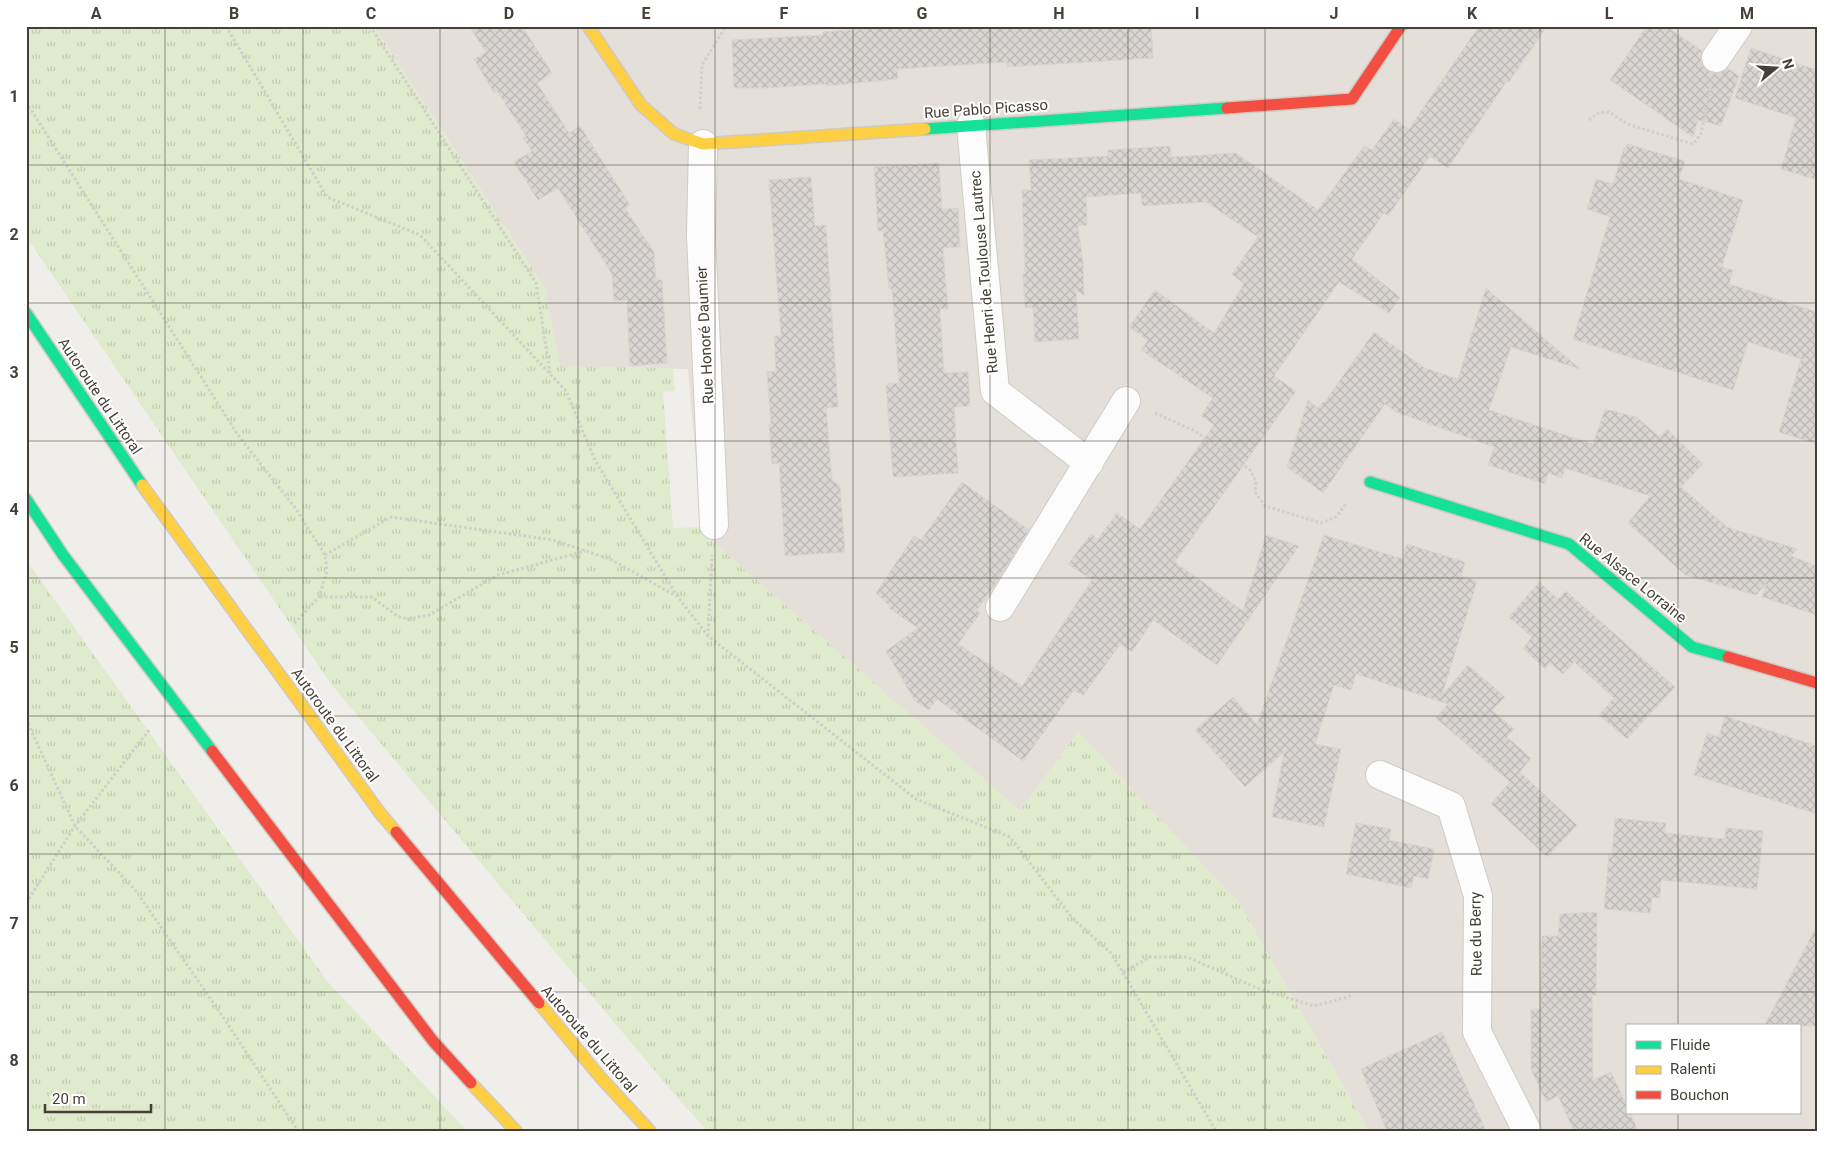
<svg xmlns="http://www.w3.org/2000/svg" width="1843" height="1157" viewBox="0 0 1843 1157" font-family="Roboto,sans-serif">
	<defs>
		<pattern id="grass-tufts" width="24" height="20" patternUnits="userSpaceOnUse" patternTransform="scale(1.25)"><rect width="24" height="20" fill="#e0eacc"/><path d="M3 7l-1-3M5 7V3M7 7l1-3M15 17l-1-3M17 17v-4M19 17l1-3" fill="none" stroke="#c2cab0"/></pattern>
		<pattern id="building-cross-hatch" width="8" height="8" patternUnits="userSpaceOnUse" patternTransform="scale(1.25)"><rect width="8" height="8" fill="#d8d5d2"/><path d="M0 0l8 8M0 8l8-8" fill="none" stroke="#bbb8b5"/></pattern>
	</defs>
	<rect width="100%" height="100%" fill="#f0eeeb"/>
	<!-- residential -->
	<path fill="#e4dfd8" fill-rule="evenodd" d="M 374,26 L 1817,26 L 1817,1131 L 1369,1131 L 1239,903 L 1078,732 L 1020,811 L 702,532 L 688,369 L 560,367 L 545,288 ZM 1627,1026 L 1799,1026 L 1799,1113 L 1627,1113 Z"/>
	<!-- grass -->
	<g fill="url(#grass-tufts)">
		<path d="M 26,26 L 374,26 L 545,288 L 560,366 L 673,368 L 675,391 L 663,392 L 673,528 L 702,527 L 702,532 L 1020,811 L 1078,732 L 1239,903 L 1369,1131 L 708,1131 L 680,1101 L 331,684 L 26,236 Z"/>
		<path d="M 26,560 L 328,982 L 467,1131 L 26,1131 Z"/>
	</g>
	<!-- building -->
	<g fill="url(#building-cross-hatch)" stroke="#d8d5d1">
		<path d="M 469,26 L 522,26 L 552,73 L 537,83 L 569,133 L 580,126 L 630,205 L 625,208 L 654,252 L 656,280 L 662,280 L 667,363 L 630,366 L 627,300 L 614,301 L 612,274 L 558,188 L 538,200 L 514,162 L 532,151 L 523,138 L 526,136 L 497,91 L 494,93 L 474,59 L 486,52 Z"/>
		<path d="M 905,26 L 1151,26 L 1153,58 L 1007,67 L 1007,62 L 897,69 L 898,79 L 826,86 L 826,84 L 766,88 L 734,88 L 732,40 L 823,35 L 823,32 Z"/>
		<path d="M 1479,26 L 1547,26 L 1509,82 L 1507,81 L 1448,168 L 1430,156 L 1388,216 L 1384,213 L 1352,259 L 1400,297 L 1389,313 L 1339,282 L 1274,376 L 1296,391 L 1175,562 L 1243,611 L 1266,535 L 1299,546 L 1217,665 L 1153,620 L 1132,652 L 1120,644 L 1083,696 L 1074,690 L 1023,761 L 937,699 L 929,710 L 915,701 L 886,651 L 918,628 L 889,608 L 890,606 L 876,593 L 914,536 L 921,540 L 962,482 L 1029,530 L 996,583 L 977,610 L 980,613 L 958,644 L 1022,686 L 1092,580 L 1068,564 L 1091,534 L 1098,539 L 1117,513 L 1140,529 L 1214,425 L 1201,416 L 1213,398 L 1141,350 L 1148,340 L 1129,327 L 1155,290 L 1214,333 L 1244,284 L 1232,274 L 1258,237 L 1206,202 L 1142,206 L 1141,193 L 1086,197 L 1087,225 L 1078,226 L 1083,262 L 1084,296 L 1076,290 L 1079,339 L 1035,342 L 1033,308 L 1025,307 L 1023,274 L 1025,274 L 1022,190 L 1031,190 L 1029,160 L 1108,156 L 1108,150 L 1170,146 L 1171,157 L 1236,153 L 1318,210 L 1364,146 L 1372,150 L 1394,119 L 1409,129 Z"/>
		<path d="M 1647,26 L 1666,26 L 1702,51 L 1700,57 L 1702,64 L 1708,71 L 1715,74 L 1722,72 L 1727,68 L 1739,76 L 1721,126 L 1698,120 L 1693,137 L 1610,80 Z"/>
		<path d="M 1751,48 L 1817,70 L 1817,180 L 1781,169 L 1796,118 L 1735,98 Z"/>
		<path d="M 1627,144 L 1685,161 L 1679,179 L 1743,200 L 1722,267 L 1733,270 L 1729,284 L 1817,312 L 1817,444 L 1779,432 L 1801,359 L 1748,342 L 1733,390 L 1573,339 L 1610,217 L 1587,209 L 1596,179 L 1613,184 L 1624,148 L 1626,149 Z"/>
		<path d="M 939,163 L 942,209 L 958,208 L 960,247 L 943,248 L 948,309 L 940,309 L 944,373 L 968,372 L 970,406 L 954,407 L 958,473 L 894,477 L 893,476 L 886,384 L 899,383 L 892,289 L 889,289 L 883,231 L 878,231 L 874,167 Z"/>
		<path d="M 811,177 L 815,226 L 826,225 L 838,407 L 826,408 L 832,480 L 840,486 L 845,552 L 785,556 L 779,463 L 772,464 L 769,424 L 771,424 L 767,372 L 776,371 L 774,336 L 781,336 L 769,180 Z"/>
		<path d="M 1486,288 L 1580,369 L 1511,347 L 1489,410 L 1593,444 L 1605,409 L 1636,417 L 1660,437 L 1667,429 L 1703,464 L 1681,487 L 1727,527 L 1797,549 L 1791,556 L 1817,566 L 1817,615 L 1762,597 L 1766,584 L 1756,595 L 1685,575 L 1628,523 L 1650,496 L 1565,468 L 1562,478 L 1548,473 L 1545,484 L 1488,465 L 1494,447 L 1396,412 L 1385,404 L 1323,493 L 1287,467 L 1308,400 L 1318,408 L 1323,402 L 1324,403 L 1374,332 L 1425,368 L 1458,379 Z"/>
		<path d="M 1324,535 L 1403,559 L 1407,544 L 1465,562 L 1461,576 L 1477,581 L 1442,695 L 1468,665 L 1505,697 L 1492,710 L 1514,729 L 1507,737 L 1531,758 L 1520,772 L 1577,825 L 1547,857 L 1491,804 L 1510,782 L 1436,718 L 1448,704 L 1356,674 L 1351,690 L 1334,685 L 1315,744 L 1341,749 L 1324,827 L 1272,817 L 1284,752 L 1245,787 L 1195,730 L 1233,697 L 1257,724 Z"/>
		<path d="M 1539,582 L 1558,599 L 1566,591 L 1675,687 L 1627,739 L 1599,715 L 1614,698 L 1574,662 L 1563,674 L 1550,663 L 1545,669 L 1523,648 L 1532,637 L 1509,617 Z"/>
		<path d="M 1725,716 L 1817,746 L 1817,814 L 1694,775 L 1707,733 L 1719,737 Z"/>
		<path d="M 1615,818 L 1666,823 L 1665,833 L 1725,839 L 1726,828 L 1763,831 L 1757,889 L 1661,880 L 1660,898 L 1652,897 L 1650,913 L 1604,909 L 1609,854 L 1612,857 Z"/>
		<path d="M 1356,823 L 1391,829 L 1389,840 L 1434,849 L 1428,879 L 1414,876 L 1411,888 L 1346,874 Z"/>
		<path d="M 1597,912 L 1596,995 L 1592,995 L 1593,1080 L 1611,1072 L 1627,1106 L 1627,1113 L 1630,1113 L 1638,1131 L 1574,1131 L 1558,1096 L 1546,1102 L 1531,1069 L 1531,1009 L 1540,1009 L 1542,936 L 1558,936 L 1560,914 Z"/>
		<path d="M 1817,925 L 1817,1026 L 1764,1026 L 1793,972 Z"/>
		<path d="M 1442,1032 L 1486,1131 L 1387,1131 L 1361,1069 Z"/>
	</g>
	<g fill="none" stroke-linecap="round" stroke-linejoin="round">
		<defs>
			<g id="street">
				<path d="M 1716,58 L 1738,26"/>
				<path d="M 971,125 L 995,391 L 1089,463"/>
				<path d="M 703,144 L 701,235 L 714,525"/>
				<path d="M 1000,607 L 1126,401"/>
				<path d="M 1380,775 L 1451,806 L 1478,896 L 1477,1032 L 1527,1131"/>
			</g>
			<g id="fast">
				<path d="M 925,129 L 1227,108"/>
				<path d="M 26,313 L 142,485"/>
				<path d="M 1370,482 L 1569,544 L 1692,647 L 1728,657"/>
				<path d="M 26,499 L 63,555 L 212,751"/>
			</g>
			<g id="slow">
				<path d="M 588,26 L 641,105 L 674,134 L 703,144 L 925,129"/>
				<path d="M 142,485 L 380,813 L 396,832"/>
				<path d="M 539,1003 L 601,1078 L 650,1131"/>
				<path d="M 471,1083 L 516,1131"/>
			</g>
			<g id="jam">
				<path d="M 1227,108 L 1352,99 L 1401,26"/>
				<path d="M 1728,657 L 1817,683"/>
				<path d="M 212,751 L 433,1041 L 471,1083"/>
				<path d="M 396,832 L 539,1003"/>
			</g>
		</defs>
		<!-- street casing -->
		<use href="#street" stroke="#ceccc8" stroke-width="30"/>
		<!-- fast casing -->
		<use href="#fast" stroke="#cfcac2" stroke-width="14"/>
		<!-- slow casing -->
		<use href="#slow" stroke="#cfcac2" stroke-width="14"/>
		<!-- jam casing -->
		<use href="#jam" stroke="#cfcac2" stroke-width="14"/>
		<!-- path -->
		<g stroke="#d1cecb" stroke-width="3" stroke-dasharray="2.5 2.5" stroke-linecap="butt">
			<path d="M 226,26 L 327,197 L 420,235 L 566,391 L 595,460 L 677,596 L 708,636 L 916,799 L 1010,837 L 1073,919 L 1112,954 L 1216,1131"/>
			<path d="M 370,26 L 536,283 L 550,373"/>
			<path d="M 26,102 L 238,435 L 296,509 L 325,555 L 327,571 L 319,597 L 293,625"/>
			<path d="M 700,109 L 702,65 L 726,26"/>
			<path d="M 1589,120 L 1598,113 L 1609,112 L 1627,124 L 1693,144 L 1701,134 L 1710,88"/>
			<path d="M 1155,413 L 1195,431 L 1250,470 L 1256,481 L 1255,492 L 1265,506 L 1321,523 L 1336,517 L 1346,504"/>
			<path d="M 325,555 L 391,517 L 553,540 L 610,559 L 676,596"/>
			<path d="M 320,597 L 372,597 L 397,616 L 407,619 L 429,615 L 498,575 L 585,551"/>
			<path d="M 708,636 L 712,555"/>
			<path d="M 26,719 L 75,826 L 136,891 L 221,1014 L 298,1131"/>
			<path d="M 26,903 L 75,826 L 149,730"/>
			<path d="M 1123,972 L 1150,957 L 1187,957 L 1257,988 L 1314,1006 L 1351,996"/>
		</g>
		<!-- street -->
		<use href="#street" stroke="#fdfcfc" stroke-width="28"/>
		<!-- fast -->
		<use href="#fast" stroke="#16e098" stroke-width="11"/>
		<!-- slow -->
		<use href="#slow" stroke="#ffcf43" stroke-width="11"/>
		<!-- jam -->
		<use href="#jam" stroke="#f24e42" stroke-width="11"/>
	</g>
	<!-- grid -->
	<path fill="none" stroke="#463f37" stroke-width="1" stroke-opacity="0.55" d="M 165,26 L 165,1131M 303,26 L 303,1131M 440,26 L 440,1131M 578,26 L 578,1131M 715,26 L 715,1131M 853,26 L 853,1131M 990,26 L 990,1131M 1128,26 L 1128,1131M 1265,26 L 1265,1131M 1403,26 L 1403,1131M 1540,26 L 1540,1131M 1678,26 L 1678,1026M 26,165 L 1817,165M 26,303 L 1817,303M 26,441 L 1817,441M 26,578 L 1817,578M 26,716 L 1817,716M 26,854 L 1817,854M 26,992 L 1817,992M 1678,1113 L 1678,1131"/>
	<g text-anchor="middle" stroke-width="4" stroke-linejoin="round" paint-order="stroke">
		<!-- street labels -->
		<g font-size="15" fill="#463f37" stroke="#fff">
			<text transform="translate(986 109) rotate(-4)" y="5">Rue Pablo Picasso</text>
			<text transform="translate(984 272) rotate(-95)" y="5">Rue Henri de Toulouse Lautrec</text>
			<text transform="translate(705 335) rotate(-93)" y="5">Rue Honoré Daumier</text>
			<text transform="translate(100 396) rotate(56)" y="5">Autoroute du Littoral</text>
			<text transform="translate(1633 578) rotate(39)" y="5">Rue Alsace Lorraine</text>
			<text transform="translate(335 725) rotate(54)" y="5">Autoroute du Littoral</text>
			<text transform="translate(1476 934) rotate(-91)" y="5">Rue du Berry</text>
			<text transform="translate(589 1039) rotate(49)" y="5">Autoroute du Littoral</text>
		</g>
	</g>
	<!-- border -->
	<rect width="1843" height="1157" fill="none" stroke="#ffffff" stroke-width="55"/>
	<!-- legend -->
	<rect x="1626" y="1024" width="175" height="90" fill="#ffffff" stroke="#b5b2af"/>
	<rect x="1636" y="1041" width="25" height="8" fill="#16e098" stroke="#b5b2af"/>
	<text x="1670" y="1050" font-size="15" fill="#463f37">Fluide</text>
	<rect x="1636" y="1066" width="25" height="8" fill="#ffcf43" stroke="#b5b2af"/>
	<text x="1670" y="1074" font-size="15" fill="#463f37">Ralenti</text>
	<rect x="1636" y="1091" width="25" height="8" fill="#f24e42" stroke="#b5b2af"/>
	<text x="1670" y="1100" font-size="15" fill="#463f37">Bouchon</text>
	<!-- north arrow -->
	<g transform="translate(1776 68) rotate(72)" stroke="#ffffff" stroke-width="4" paint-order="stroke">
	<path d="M0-4L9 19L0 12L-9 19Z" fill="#463f37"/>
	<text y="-8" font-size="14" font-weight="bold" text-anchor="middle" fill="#463f37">N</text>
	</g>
	<!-- scale -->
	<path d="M45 1104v8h106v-8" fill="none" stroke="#463f37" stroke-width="2.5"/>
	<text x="52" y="1104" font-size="15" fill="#463f37" stroke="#ffffff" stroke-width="4" paint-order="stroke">20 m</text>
	<rect x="28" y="28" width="1788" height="1102" fill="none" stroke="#463f37" stroke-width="2"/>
	<g font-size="16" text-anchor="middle" font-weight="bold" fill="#463f37">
		<text x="96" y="19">A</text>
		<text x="234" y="19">B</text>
		<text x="371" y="19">C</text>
		<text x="509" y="19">D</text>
		<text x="646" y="19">E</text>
		<text x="784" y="19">F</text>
		<text x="922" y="19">G</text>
		<text x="1059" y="19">H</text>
		<text x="1197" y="19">I</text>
		<text x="1334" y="19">J</text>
		<text x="1472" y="19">K</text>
		<text x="1609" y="19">L</text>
		<text x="1747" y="19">M</text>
		<text x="14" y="102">1</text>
		<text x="14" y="240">2</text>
		<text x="14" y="378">3</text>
		<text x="14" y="515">4</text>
		<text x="14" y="653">5</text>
		<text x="14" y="791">6</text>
		<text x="14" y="929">7</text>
		<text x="14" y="1066">8</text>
	</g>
</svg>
